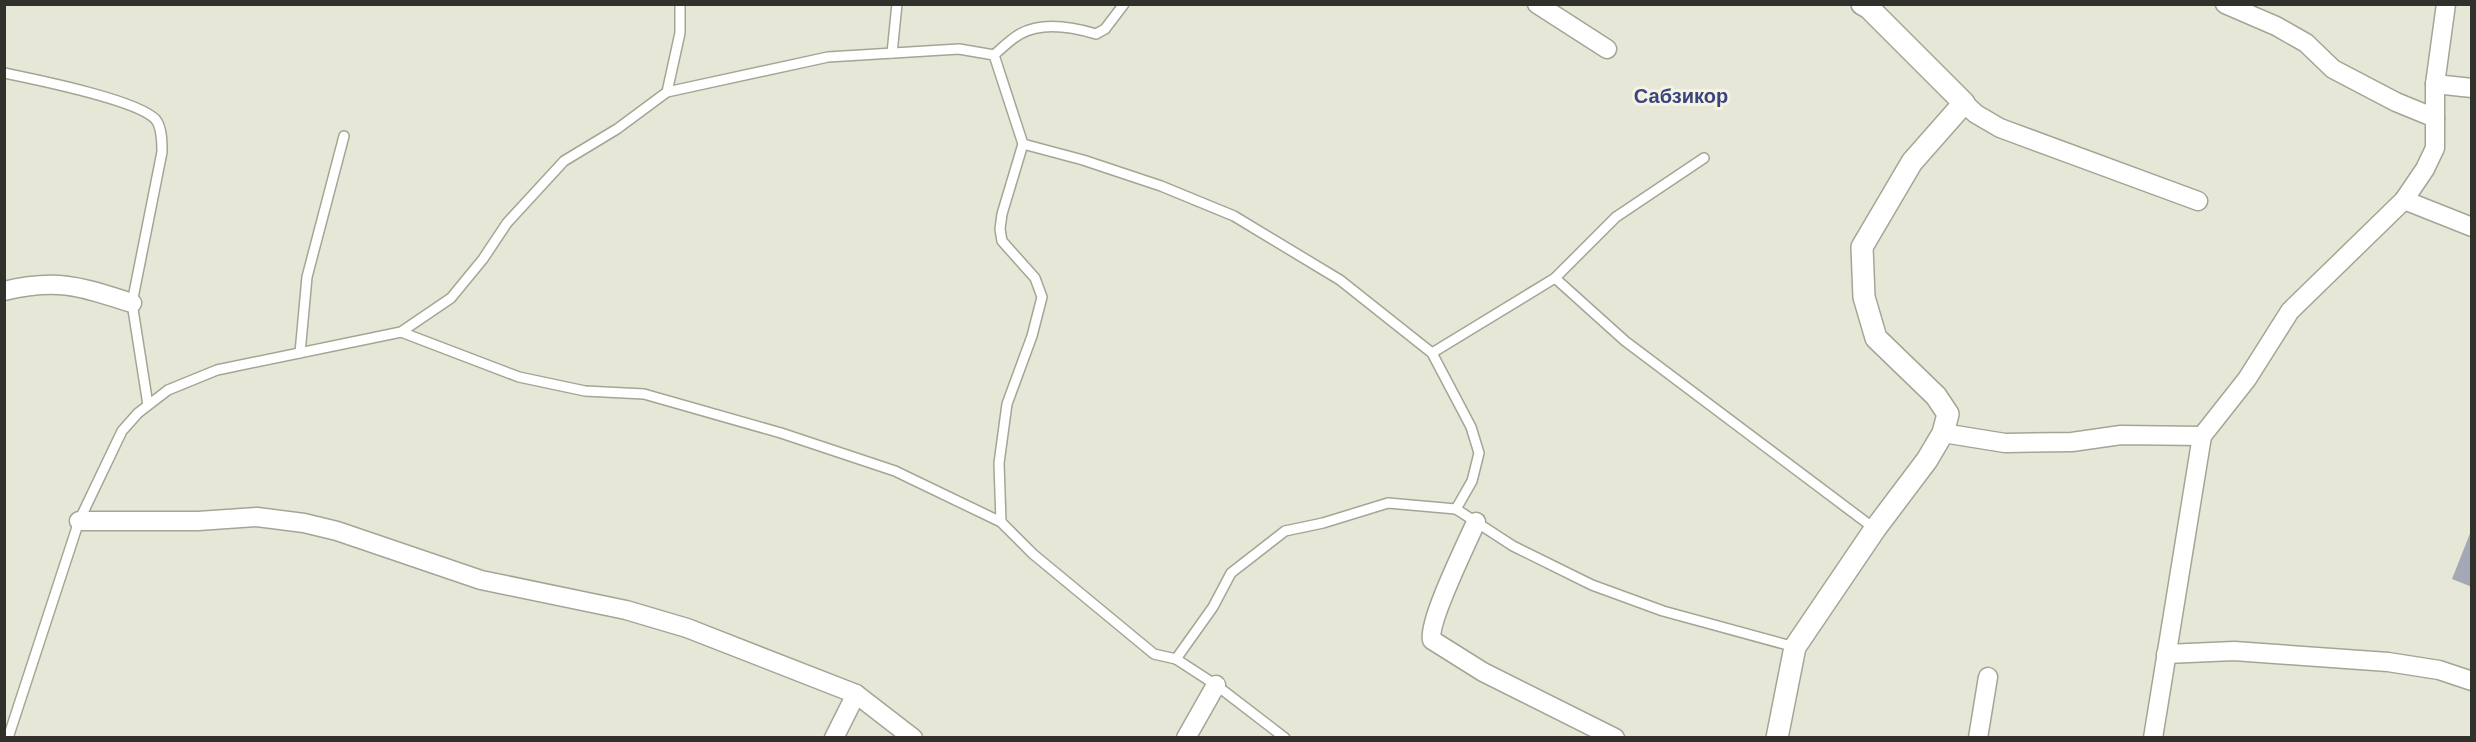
<svg xmlns="http://www.w3.org/2000/svg" width="2476" height="742" viewBox="0 0 2476 742" font-family="Arial,sans-serif">
	<rect width="100%" height="100%" fill="#e6e7d7"/>
	<!-- building -->
	<path fill="#a4a7b6" d="M 2471,531 L 2472,532 L 2472,587 L 2452,579 Z"/>
	<g fill="none" stroke-linecap="round" stroke-linejoin="round">
		<defs>
			<g id="service">
				<path d="M 892,53 L 897,4"/>
				<path d="M 994,55 C 1002,48 1011,39 1020,34 C 1043,21 1073,27 1096,34 L 1105,29 L 1124,4"/>
				<path d="M 4,73 C 33,79 139,100 156,120 C 162,128 162,142 162,152 L 132,303 L 148,405"/>
				<path d="M 667,92 L 680,33 L 680,4"/>
				<path d="M 1555,278 L 1616,217 L 1704,158"/>
				<path d="M 401,332 L 519,377 L 585,391 L 644,394 L 781,433 L 895,471 L 1001,522 L 1033,554 L 1154,654 L 1176,659 L 1213,607 L 1231,573 L 1285,531 L 1323,523 L 1388,503 L 1456,509 L 1513,546 L 1592,585 L 1663,611 L 1795,647"/>
				<path d="M 300,353 L 307,277 L 344,136"/>
				<path d="M 1432,353 L 1555,278 L 1625,341 L 1875,529"/>
				<path d="M 1001,522 L 999,463 L 1007,404 L 1032,336 L 1042,297 L 1035,278 L 1002,241 L 1000,229 L 1002,214 L 1023,144"/>
				<path d="M 1176,659 L 1216,685 L 1285,738"/>
				<path d="M 8,738 L 79,521 L 122,431 L 138,413 L 168,390 L 217,370 L 401,332 L 451,298 L 483,259 L 507,223 L 564,161 L 617,129 L 667,92 L 828,57 L 959,49 L 994,55 L 1023,144 L 1083,160 L 1161,186 L 1234,216 L 1340,280 L 1432,353 L 1471,427 L 1479,453 L 1472,481 L 1456,509"/>
			</g>
			<g id="minor">
				<path d="M 1537,4 L 1607,49"/>
				<path d="M 2225,4 L 2276,26 L 2306,43 L 2333,69 L 2396,102 L 2435,118"/>
				<path d="M 2435,84 L 2472,88"/>
				<path d="M 1964,103 L 1976,114 L 2000,128 L 2198,201"/>
				<path d="M 2404,200 L 2472,227"/>
				<path d="M 4,291 C 59,278 81,287 132,303"/>
				<path d="M 1943,433 L 2005,443 L 2072,442 L 2121,435 L 2202,436 L 2247,379 L 2290,311 L 2404,200 L 2425,169 L 2435,148 L 2435,84 L 2446,4"/>
				<path d="M 79,521 L 198,521 L 257,517 L 304,523 L 337,531 L 481,580 L 626,610 L 687,628 L 856,694 L 913,738"/>
				<path d="M 1476,522 C 1467,543 1427,623 1432,640 L 1483,672 L 1615,738"/>
				<path d="M 2166,654 L 2234,651 L 2388,662 L 2439,670 L 2472,681"/>
				<path d="M 834,738 L 856,694"/>
				<path d="M 1186,738 L 1216,685"/>
				<path d="M 1978,738 L 1988,677"/>
				<path d="M 2153,738 L 2202,436"/>
			</g>
			<path id="tertiary" d="M 1777,738 L 1795,647 L 1875,529 L 1927,460 L 1943,433 L 1948,414 L 1936,396 L 1876,338 L 1864,297 L 1862,247 L 1912,162 L 1964,103 L 1869,8 L 1862,4"/>
		</defs>
		<!-- service casing -->
		<use href="#service" stroke="#a4a595" stroke-width="12"/>
		<!-- minor casing -->
		<use href="#minor" stroke="#a4a595" stroke-width="21"/>
		<!-- tertiary casing -->
		<use href="#tertiary" stroke="#a4a595" stroke-width="24"/>
		<!-- service -->
		<use href="#service" stroke="#fff" stroke-width="9"/>
		<!-- minor -->
		<use href="#minor" stroke="#fff" stroke-width="18"/>
		<!-- tertiary -->
		<use href="#tertiary" stroke="#fff" stroke-width="21"/>
	</g>
	<g text-anchor="middle" stroke-width="6" stroke-linejoin="round" paint-order="stroke">
		<!-- quarter labels -->
		<g font-size="20" font-weight="bold" fill="#3c437f" stroke="#f3f4e4">
			<text x="1681" y="103">Сабзикор</text>
		</g>
	</g>
	<!-- border -->
	<rect width="2476" height="742" fill="none" stroke="#31312b" stroke-width="12"/>
</svg>
